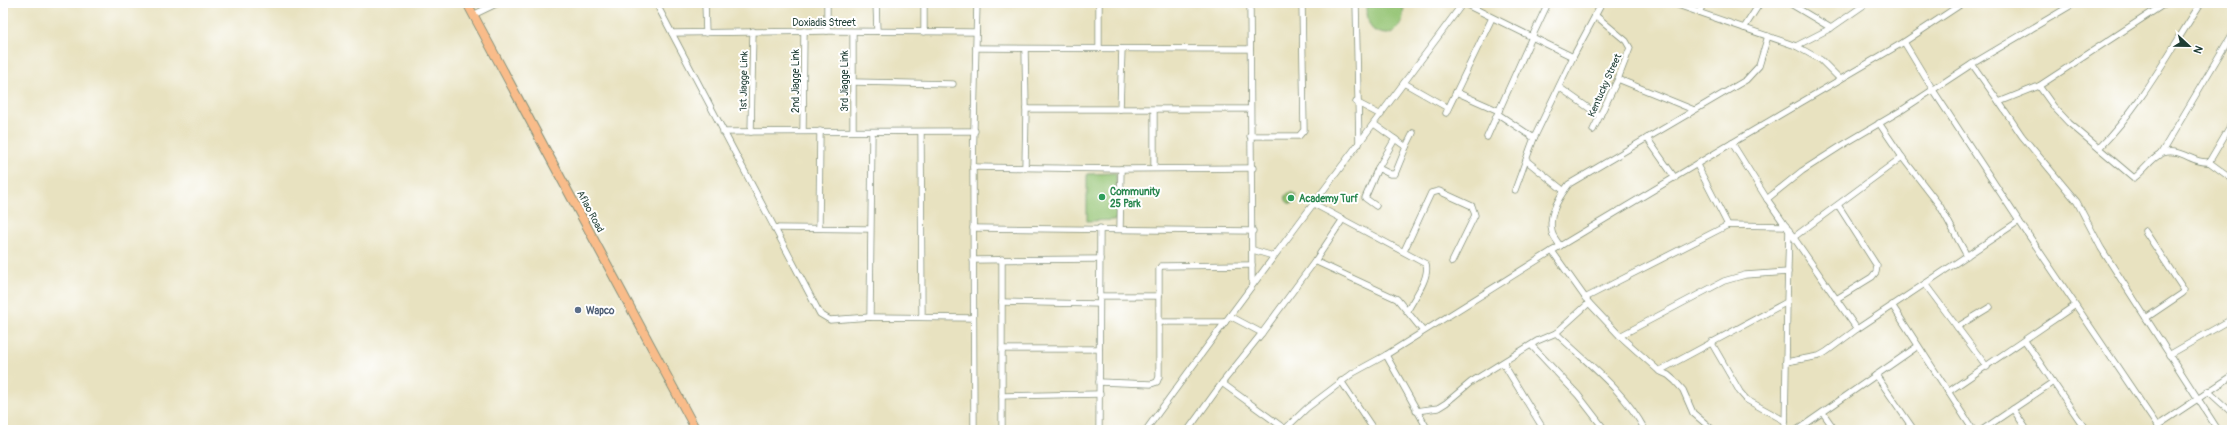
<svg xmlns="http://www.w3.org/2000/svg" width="2235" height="433" viewBox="0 0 2235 433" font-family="Pangolin,sans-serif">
	<rect width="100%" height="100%" fill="#fff"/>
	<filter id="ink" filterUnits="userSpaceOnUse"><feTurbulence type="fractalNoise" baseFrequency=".025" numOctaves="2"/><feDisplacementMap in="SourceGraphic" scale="8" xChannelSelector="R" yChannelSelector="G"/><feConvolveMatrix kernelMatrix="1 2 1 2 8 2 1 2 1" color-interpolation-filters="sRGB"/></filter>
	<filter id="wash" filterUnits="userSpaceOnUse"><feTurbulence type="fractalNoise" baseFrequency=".012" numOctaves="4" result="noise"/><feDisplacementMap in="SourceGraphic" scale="16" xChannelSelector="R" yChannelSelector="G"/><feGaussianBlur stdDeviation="0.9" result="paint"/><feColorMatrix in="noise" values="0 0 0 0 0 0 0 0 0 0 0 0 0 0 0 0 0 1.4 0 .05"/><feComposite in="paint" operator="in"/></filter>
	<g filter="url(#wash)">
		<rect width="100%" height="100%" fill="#e8e2c0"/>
		<!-- green -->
		<g fill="#94c473" stroke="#5a8054">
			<path d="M 1367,3 L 1404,3 C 1403,18 1404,28 1388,34 C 1367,34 1367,20 1367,3 Z"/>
			<path d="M 1116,173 L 1117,220 L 1087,221 L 1087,174 Z"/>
			<circle cx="1291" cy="198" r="5.5"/>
		</g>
	</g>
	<g filter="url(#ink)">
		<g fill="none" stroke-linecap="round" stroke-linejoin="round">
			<defs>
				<g id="minor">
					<path d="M 656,3 L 820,314 L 830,320 L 870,317 L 973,318"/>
					<path d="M 705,3 L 706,33"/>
					<path d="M 876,3 L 877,31"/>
					<path d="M 1099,3 L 1099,48"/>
					<path d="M 1250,3 L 1252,285"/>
					<path d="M 1356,3 L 1359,144"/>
					<path d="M 1463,3 L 1532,37 L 1487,137"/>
					<path d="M 1548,3 L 1532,37 L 1573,57"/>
					<path d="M 1672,3 L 1796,46 L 1821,60 L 1840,79"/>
					<path d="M 1789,3 L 1831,28"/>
					<path d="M 1699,12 L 1704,3"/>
					<path d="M 473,15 L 498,3"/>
					<path d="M 1744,28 L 1760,3"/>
					<path d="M 827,31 L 827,3"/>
					<path d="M 924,32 L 924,3"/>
					<path d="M 672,33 L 827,31 L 976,32"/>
					<path d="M 1904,42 L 1933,90 L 2019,221 L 2160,430"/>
					<path d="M 1796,46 L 1831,28 L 1867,3"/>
					<path d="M 976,48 L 1250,49"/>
					<path d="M 1025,49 L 1026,109"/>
					<path d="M 1972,64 L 1999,102 L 2039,86 L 2166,3"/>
					<path d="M 1618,79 L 1694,110"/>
					<path d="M 853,82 L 953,84"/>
					<path d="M 1404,83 L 1448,108"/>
					<path d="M 2039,86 L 2054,107 L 2069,123 L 2134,178 C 2144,171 2152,157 2163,153 C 2180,147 2193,164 2209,162"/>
					<path d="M 1559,87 L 1600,116"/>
					<path d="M 1456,92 L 1499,111"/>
					<path d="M 1356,102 L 1381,115"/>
					<path d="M 1999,102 L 2022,136 L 2077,202 L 2101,248 L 2218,430"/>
					<path d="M 1120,109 L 1122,49"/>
					<path d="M 1446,113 L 1492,18"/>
					<path d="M 1498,114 L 1534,138"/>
					<path d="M 1879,123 L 1902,157 L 1940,206 L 1967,256"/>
					<path d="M 1374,124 L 1406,147 L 1395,174 L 1390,174 L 1378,168 L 1365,198 L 1376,206"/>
					<path d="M 803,130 L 804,31"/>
					<path d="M 1593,130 L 1618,79 L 1630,48 L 1626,41 L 1595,15"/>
					<path d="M 853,131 L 853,32"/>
					<path d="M 723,132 L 975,131"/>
					<path d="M 751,132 L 753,31"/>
					<path d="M 921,133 L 922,317"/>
					<path d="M 1250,136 L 1299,136 L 1304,130 L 1302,3"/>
					<path d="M 1647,138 L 1675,178"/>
					<path d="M 1732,143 L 1767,199 L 1857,329"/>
					<path d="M 1406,147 L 1413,133"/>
					<path d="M 2099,148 C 2141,106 2169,52 2201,3"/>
					<path d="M 2160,155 L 2232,34"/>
					<path d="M 1527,161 L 1564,191"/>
					<path d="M 2209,162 L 2232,123"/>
					<path d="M 2209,162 L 2232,179"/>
					<path d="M 1697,165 L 1728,225"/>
					<path d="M 973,167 L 1121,169 L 1253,168"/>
					<path d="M 1025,168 L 1026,109 L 1249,109"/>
					<path d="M 1154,168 L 1154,110"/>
					<path d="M 1378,168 L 1395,139"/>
					<path d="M 1515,190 L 1534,138 L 1573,57 L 1602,3"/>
					<path d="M 1767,199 L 1802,171 L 1841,146 L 1902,110 L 1972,64 L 2075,3"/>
					<path d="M 1314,204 L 1426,264 C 1430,278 1414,298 1408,310"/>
					<path d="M 1838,205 L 1877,266 L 1876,272 L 1872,277 L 1838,298"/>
					<path d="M 774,228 L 869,229"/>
					<path d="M 819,228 L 820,131"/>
					<path d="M 973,228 L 1253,231"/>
					<path d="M 1120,229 L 1121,169"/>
					<path d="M 2145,231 L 2184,290 L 2183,293 L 2146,318"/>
					<path d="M 1794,237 L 1902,157"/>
					<path d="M 1560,246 C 1558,242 1553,237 1552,232 C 1548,216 1559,197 1569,184 L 1746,80 L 1759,66 L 1768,36"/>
					<path d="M 1253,250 L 1273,256"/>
					<path d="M 1404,251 L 1431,193 L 1439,191 L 1472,206 L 1475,215 L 1452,262"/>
					<path d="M 1552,251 L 1589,303 L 1620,336 L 1659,371 L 1668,375 L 1675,381 L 1683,390 L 1693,413 L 1713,430"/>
					<path d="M 973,260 L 1100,259"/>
					<path d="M 1315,261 L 1397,299 L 1423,331"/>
					<path d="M 1925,284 L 1987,367"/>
					<path d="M 1099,296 L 1159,296"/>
					<path d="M 1585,298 L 1728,225 L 1786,226"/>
					<path d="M 1002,302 L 1099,304"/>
					<path d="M 1892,305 L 1973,430"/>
					<path d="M 870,317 L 872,132"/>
					<path d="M 1159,322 L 1225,322"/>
					<path d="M 1957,327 L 1990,307"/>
					<path d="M 1262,333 L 1315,261 L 1343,219"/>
					<path d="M 1556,333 C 1588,364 1624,390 1645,430"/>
					<path d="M 1620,336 L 1724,281 L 1745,275 L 1788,272"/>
					<path d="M 2025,341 L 2086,430"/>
					<path d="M 1711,342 L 1740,392 L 1747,400 L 1785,421"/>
					<path d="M 1532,346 L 1578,395 L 1605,430"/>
					<path d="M 1002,349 L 1099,349"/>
					<path d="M 1386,355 L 1428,430"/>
					<path d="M 2169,355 L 2232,319"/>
					<path d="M 1786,362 L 1819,356 L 1826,352 L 1857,329 L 2019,221"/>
					<path d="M 1503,363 L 1544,430"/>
					<path d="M 1659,371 L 1787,302 L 1789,230"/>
					<path d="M 1876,375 L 1914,430"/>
					<path d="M 1341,381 L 1374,430"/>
					<path d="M 1099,382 L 1151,384 L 1157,382 L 1159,377 L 1159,269 L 1161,266 L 1252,265"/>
					<path d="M 1222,383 L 1285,429"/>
					<path d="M 2208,391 L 2232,413"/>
					<path d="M 1948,392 L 2074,306"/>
					<path d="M 1002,396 L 1100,394"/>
					<path d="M 2013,409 L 2027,430"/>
					<path d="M 1416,411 L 1438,408 L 1446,403 L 1471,382 L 1537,341 L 1556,333 L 1589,303"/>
					<path d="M 1823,413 L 1835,430"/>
					<path d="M 2157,426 L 2232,376"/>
					<path d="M 974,430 L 973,167 L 977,3"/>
					<path d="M 1002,430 L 1002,259"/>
					<path d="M 1099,430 L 1100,228"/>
					<path d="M 1146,430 C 1250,286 1358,146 1463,3"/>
					<path d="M 1188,430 L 1222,383 L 1262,333 L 1230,316"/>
					<path d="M 1284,430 L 1307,408 L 1353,373 L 1386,355 L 1560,246 L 1732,143 L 1904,42 L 1963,3"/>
					<path d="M 1486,430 L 1487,430"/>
					<path d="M 1785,430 L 1787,302"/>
					<path d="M 1797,430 L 1918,346"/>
					<path d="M 1982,430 L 2053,382"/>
				</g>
				<path id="highway" d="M 467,3 L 696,430"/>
			</defs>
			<!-- minor casing -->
			<use href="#minor" stroke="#84907a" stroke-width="7"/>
			<!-- highway casing -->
			<use href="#highway" stroke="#84907a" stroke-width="10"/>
			<!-- minor -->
			<use href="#minor" stroke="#fff" stroke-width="5.5"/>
			<!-- highway -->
			<use href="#highway" stroke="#f9bc8a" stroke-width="8"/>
		</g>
	</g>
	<!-- markers -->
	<g fill="#2e9e5b" stroke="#fff" stroke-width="1.5">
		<circle cx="1102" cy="197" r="4"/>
		<circle cx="1291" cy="198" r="4"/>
	</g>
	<circle fill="#5c6f8a" stroke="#fff" stroke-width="1.5" cx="578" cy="310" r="4"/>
	<g text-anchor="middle" stroke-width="4" stroke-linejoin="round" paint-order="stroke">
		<!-- street labels -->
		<g font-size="10" fill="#1f3d34" stroke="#fff">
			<text x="824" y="26">Doxiadis Street</text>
			<text transform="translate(743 81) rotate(-89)" y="4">1st Jiagge Link</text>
			<text transform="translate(795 81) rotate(-90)" y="4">2nd Jiagge Link</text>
			<text transform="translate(844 81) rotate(-90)" y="4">3rd Jiagge Link</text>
			<text transform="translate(1604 85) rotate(-66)" y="4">Kentucky Street</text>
			<text transform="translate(591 211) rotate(62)" y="4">Aflao Road</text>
		</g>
		<!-- leisure labels -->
		<g font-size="10" font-weight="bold" fill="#27864d" stroke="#fff" text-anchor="start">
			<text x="1110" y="195">Community<tspan x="1110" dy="12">25 Park</tspan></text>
			<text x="1299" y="202">Academy Turf</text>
		</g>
		<!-- service labels -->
		<g font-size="10" font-weight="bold" fill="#4e5e75" stroke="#fff" text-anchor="start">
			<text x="586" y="314">Wapco</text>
		</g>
	</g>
	<!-- margin -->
	<rect width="2235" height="433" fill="none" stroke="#fff" stroke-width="16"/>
	<!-- north arrow -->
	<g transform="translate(2189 46) rotate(112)" stroke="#ffffff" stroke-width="3" paint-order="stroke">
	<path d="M0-3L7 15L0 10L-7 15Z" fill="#1f3d34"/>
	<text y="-6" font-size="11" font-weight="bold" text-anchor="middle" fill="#1f3d34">N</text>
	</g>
</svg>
